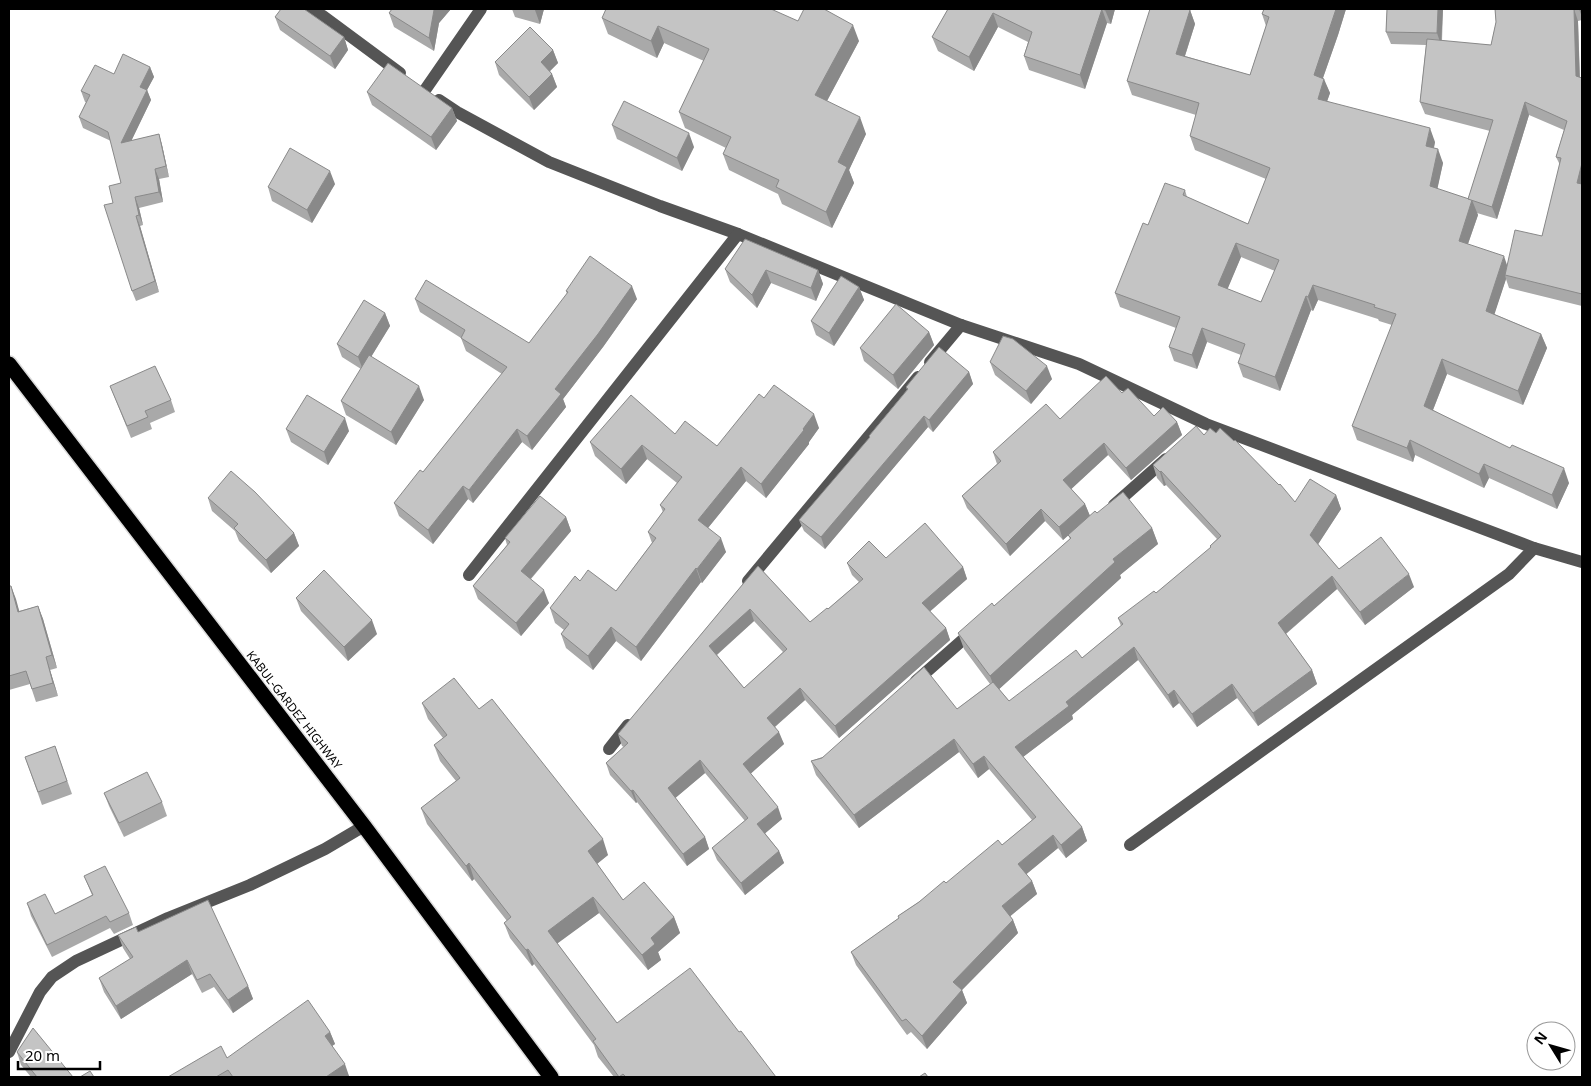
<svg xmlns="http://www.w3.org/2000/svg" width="1591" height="1086" viewBox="0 0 1591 1086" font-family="'Noto Sans',sans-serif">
	<rect width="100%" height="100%" fill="#fff"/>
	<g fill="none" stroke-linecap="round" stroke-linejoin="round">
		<defs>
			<path id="highway" d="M 9,364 L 364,826 L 551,1077"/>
		</defs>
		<!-- highway casing -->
		<use href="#highway" stroke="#dbdbdb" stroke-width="18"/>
		<!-- minor -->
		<g stroke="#555" stroke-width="12">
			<path d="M 310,9 L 323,16 L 400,73"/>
			<path d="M 425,90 L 481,9"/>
			<path d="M 439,100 L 457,112 L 549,162 L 660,206 L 738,234 L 961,325 L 1079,364 L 1206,424 L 1534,548 L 1582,562"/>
			<path d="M 930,362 L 961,325"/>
			<path d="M 1114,505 L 1166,459"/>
			<path d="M 469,575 L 738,234"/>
			<path d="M 748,581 L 918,377"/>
			<path d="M 916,681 L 974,630"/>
			<path d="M 609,749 L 628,725"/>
			<path d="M 1130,845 L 1509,574 L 1534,548"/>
			<path d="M 9,1052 L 40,992 L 52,977 L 76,961 L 168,918 L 250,885 L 325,849 L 364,826"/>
		</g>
		<!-- highway -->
		<use href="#highway" stroke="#000" stroke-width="15"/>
	</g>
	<!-- wall -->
	<g fill="#a9a9a9" fill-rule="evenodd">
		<path d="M 392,9 L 451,9 L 439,23 L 434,51 L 394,27 L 389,13 Z"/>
		<path d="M 512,9 L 544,9 L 540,24 L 515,17 Z"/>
		<path d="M 948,9 L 1115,9 L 1111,24 L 1107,23 L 1085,89 L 1029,70 L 1024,56 L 1028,42 L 998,27 L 974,71 L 938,51 L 932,37 Z"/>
		<path d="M 1264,9 L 1346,9 L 1338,35 L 1323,78 L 1330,93 L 1327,101 L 1435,142 L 1434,148 L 1443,163 L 1437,189 L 1468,199 L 1490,131 L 1425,114 L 1420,102 L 1426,45 L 1391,44 L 1386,32 L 1387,9 L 1443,9 L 1442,41 L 1491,45 L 1496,22 L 1495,9 L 1582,9 L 1582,20 L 1578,21 L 1580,77 L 1582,78 L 1582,306 L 1509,288 L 1506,279 L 1494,314 L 1541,334 L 1547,348 L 1523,405 L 1447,374 L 1433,410 L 1569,483 L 1557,509 L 1489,478 L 1484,488 L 1415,455 L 1413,462 L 1357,440 L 1352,426 L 1392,325 L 1379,321 L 1378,319 L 1318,300 L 1313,311 L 1311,310 L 1280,391 L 1243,377 L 1238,363 L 1241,355 L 1207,342 L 1197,369 L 1174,361 L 1169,347 L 1176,328 L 1120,307 L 1115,293 L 1148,225 L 1185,190 L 1187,197 L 1248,224 L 1266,179 L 1195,150 L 1190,136 L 1196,115 L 1132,95 L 1127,81 L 1190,10 L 1195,24 L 1185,56 L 1250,75 L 1266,26 L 1262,14 ZM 1529,115 L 1564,130 L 1556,157 L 1560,165 L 1542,236 L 1507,265 L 1468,244 L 1478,215 L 1477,213 L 1497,219 ZM 1241,257 L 1275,271 L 1261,302 L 1227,289 Z"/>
		<path d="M 275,17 L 344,37 L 348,50 L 335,69 L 280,30 Z"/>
		<path d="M 602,18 L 798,21 L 859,41 L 827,101 L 866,134 L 849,170 L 854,183 L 832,228 L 782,204 L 778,194 L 729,170 L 723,154 L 726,148 L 685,128 L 679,112 L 704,61 L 664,43 L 657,58 L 608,34 Z"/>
		<path d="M 553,50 L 558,63 L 550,71 L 552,74 L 557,87 L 534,110 L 499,75 L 495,62 Z"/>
		<path d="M 150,67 L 154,77 L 147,90 L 151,100 L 131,141 L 159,134 L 162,145 L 169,177 L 159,179 L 163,202 L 139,208 L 143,225 L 140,226 L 159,292 L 136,301 L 132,291 L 113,203 L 121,183 L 111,141 L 83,128 L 79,117 L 86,102 L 85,102 L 81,91 L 114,74 Z"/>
		<path d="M 367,92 L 452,108 L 457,121 L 436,150 L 372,105 Z"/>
		<path d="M 612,125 L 694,147 L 682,171 L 617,139 Z"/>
		<path d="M 335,184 L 312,223 L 272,201 L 268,187 Z"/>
		<path d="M 725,269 L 818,270 L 823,284 L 816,301 L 771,283 L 757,308 L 730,282 Z"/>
		<path d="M 859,287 L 864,300 L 834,346 L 816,335 L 811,321 Z"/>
		<path d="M 566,291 L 637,299 L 603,347 L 563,399 L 566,407 L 532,450 L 522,442 L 473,503 L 468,499 L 433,544 L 399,516 L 394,503 L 423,472 L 502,374 L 466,351 L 461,338 L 420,312 L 415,299 L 529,343 L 567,294 Z"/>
		<path d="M 385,313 L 390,326 L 371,357 L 424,400 L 396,445 L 346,415 L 341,401 L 361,369 L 342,357 L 337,344 Z"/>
		<path d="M 929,332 L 934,345 L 898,389 L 864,361 L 860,348 Z"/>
		<path d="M 990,362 L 1052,379 L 1031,404 L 995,375 Z"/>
		<path d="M 969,372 L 973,384 L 933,432 L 928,427 L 825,549 L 804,531 L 799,520 L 870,438 L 869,436 L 907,390 L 906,387 Z"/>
		<path d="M 110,386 L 171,400 L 175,412 L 150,423 L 152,429 L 131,438 Z"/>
		<path d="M 1122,393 L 1154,416 L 1177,422 L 1182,435 L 1131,480 L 1108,455 L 1071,489 L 1085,504 L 1090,516 L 1063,540 L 1045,521 L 1010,556 L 967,508 L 962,496 L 997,464 L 993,452 L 1060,419 Z"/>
		<path d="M 764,398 L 819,428 L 809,442 L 809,444 L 766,498 L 746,481 L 708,528 L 726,552 L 702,583 L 701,582 L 641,661 L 616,641 L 593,670 L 566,648 L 561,634 L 564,630 L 555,623 L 550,608 L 580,581 L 616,591 L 652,543 L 648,532 L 663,512 L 660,505 L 677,483 L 647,459 L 626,484 L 595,456 L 590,442 L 675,434 L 717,446 Z"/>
		<path d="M 286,429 L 349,431 L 328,465 L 291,442 Z"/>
		<path d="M 1204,435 L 1295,502 L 1336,495 L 1341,509 L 1318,544 L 1339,569 L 1414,587 L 1365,625 L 1337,589 L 1286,634 L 1312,670 L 1317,684 L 1258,726 L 1237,698 L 1197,727 L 1179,703 L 1173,708 L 1138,660 L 1072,715 L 1073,719 L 1023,757 L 1082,827 L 1087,841 L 1066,858 L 1058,848 L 1026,874 L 1032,881 L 1037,894 L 1010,916 L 1013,920 L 1018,933 L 962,990 L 967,1003 L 927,1049 L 911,1032 L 907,1035 L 856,965 L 851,952 L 899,918 L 898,916 L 1002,845 L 1032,820 L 989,769 L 978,778 L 959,752 L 859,828 L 816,775 L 811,761 L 957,709 L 990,684 L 964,649 L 958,633 L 994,606 L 1070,539 L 1068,535 L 1097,513 L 1152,528 L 1158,544 L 1120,575 L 1121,578 L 999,689 L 1009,701 L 1082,658 L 1121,626 L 1118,618 L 1156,593 L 1211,548 L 1210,546 L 1217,539 L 1166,485 L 1164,486 L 1157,478 L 1153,465 Z"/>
		<path d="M 208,498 L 294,533 L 299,546 L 271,573 L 239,541 L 235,531 L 212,511 Z"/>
		<path d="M 566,517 L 571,531 L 531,579 L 549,603 L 521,636 L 478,599 L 473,586 L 507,545 L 505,538 Z"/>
		<path d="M 886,558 L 963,567 L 967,579 L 930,611 L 946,628 L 950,640 L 839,738 L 805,700 L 775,727 L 784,744 L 750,774 L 782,819 L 765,833 L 779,851 L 784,863 L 745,895 L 717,860 L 712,848 L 745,821 L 705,773 L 675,798 L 705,837 L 709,849 L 687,866 L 637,802 L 636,803 L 610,775 L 606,763 L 624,747 L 622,746 L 618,734 L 758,566 L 810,622 L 828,609 L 859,582 L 852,575 L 847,563 ZM 754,621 L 783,652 L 744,688 L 717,655 Z"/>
		<path d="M 9,586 L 11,586 L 19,611 L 38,606 L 43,619 L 57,668 L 50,670 L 58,696 L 36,702 L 30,684 L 9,690 Z"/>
		<path d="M 296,598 L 377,634 L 348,661 L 301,611 Z"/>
		<path d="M 422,703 L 479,709 L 608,855 L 597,864 L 623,900 L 674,917 L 680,933 L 658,952 L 661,960 L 648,970 L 599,913 L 557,943 L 617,1023 L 739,1032 L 776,1077 L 614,1077 L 598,1057 L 594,1045 L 534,964 L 532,966 L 510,938 L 504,923 L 507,921 L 474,879 L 472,881 L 427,824 L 421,808 L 456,781 L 440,761 L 434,745 L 443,738 L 428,719 Z"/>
		<path d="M 55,746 L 72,794 L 42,805 L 25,757 Z"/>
		<path d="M 104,793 L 162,802 L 167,816 L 124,837 L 109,806 Z"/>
		<path d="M 84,876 L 129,913 L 133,925 L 114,934 L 110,928 L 52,957 L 31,916 L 27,903 L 55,914 L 92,895 Z"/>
		<path d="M 138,932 L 248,986 L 253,999 L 233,1013 L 214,987 L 202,993 L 192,974 L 121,1019 L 104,992 L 99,978 L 130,959 L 123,948 L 118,935 Z"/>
		<path d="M 330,1032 L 335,1044 L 332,1046 L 349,1076 L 348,1077 L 168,1077 L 227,1058 Z"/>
		<path d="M 17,1052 L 73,1077 L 31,1077 L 21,1065 Z"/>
	</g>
	<!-- shaded-wall -->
	<g fill="#898989">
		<path d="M 435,9 L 451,9 L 439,23 L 434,51 L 429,38 L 434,10 Z"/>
		<path d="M 536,9 L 544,9 L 540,24 L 535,10 Z"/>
		<path d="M 1102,9 L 1107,23 L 1085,89 L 1080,75 Z"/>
		<path d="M 1106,9 L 1115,9 L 1111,24 L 1105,10 Z"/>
		<path d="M 1336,9 L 1346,9 L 1338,35 L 1319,89 L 1314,75 Z"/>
		<path d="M 1438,9 L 1443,9 L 1441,45 L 1437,33 Z"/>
		<path d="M 1574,9 L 1578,21 L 1580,89 L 1576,76 Z"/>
		<path d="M 1579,9 L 1582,9 L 1582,17 Z"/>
		<path d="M 1190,10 L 1195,24 L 1181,68 L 1176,54 Z"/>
		<path d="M 993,13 L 998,27 L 974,71 L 969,57 Z"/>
		<path d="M 853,25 L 859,41 L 821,112 L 815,95 Z"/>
		<path d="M 658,26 L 664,43 L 657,58 L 651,41 Z"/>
		<path d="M 344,37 L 348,50 L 335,69 L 330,56 Z"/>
		<path d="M 553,50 L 558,63 L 546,75 L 541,62 Z"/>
		<path d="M 150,67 L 154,77 L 147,90 L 151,100 L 125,154 L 121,143 L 140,87 Z"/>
		<path d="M 552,74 L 557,87 L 534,110 L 529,97 Z"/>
		<path d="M 1324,79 L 1330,93 L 1323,113 L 1318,99 Z"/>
		<path d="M 1525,102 L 1529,115 L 1497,219 L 1492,207 Z"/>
		<path d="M 452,108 L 457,121 L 436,150 L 431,137 Z"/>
		<path d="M 860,117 L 866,134 L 849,170 L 854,183 L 832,228 L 826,212 L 838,162 Z"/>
		<path d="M 1430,128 L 1435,142 L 1431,160 L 1426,146 Z"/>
		<path d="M 689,133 L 694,147 L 682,171 L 677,158 Z"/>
		<path d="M 159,134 L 162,145 L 169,177 L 166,166 Z"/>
		<path d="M 1438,149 L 1443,163 L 1435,200 L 1430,186 Z"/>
		<path d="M 1582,163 L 1582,192 L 1577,183 Z"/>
		<path d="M 155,169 L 159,179 L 163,202 L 159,192 Z"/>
		<path d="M 330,171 L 335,184 L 312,223 L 307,210 Z"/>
		<path d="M 135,197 L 139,208 L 143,225 L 139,215 Z"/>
		<path d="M 1472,200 L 1478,215 L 1464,255 L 1459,241 Z"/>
		<path d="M 136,216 L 140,226 L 159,292 L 155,281 Z"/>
		<path d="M 1236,243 L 1241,257 L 1223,300 L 1218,285 Z"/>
		<path d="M 1504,256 L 1509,271 L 1505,275 L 1506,279 L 1491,325 L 1486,311 Z"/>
		<path d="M 766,270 L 771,283 L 757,308 L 752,295 Z"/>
		<path d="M 818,270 L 823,284 L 816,301 L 811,288 Z"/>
		<path d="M 1313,285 L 1318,300 L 1313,311 L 1308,297 Z"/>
		<path d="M 632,286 L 637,299 L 603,347 L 563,399 L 566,407 L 532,450 L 527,436 L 555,389 Z"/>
		<path d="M 859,287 L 864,300 L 834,346 L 829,333 Z"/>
		<path d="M 1306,296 L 1311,310 L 1280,391 L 1275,377 Z"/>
		<path d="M 385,313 L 390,326 L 363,370 L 358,357 Z"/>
		<path d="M 1202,328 L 1207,342 L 1197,369 L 1192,355 Z"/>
		<path d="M 929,332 L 934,345 L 898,389 L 893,375 Z"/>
		<path d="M 1541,334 L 1547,348 L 1523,405 L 1518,391 Z"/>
		<path d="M 1442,359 L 1447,374 L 1429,420 L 1424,406 Z"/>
		<path d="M 1047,366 L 1052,379 L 1031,404 L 1026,391 Z"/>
		<path d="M 969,372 L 973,384 L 933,432 L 929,420 Z"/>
		<path d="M 419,386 L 424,400 L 396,445 L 391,432 Z"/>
		<path d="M 814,414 L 819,428 L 809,442 L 809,444 L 766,498 L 761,484 Z"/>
		<path d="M 924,416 L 928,427 L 825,549 L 821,537 Z"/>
		<path d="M 345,418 L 349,431 L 328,465 L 324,452 Z"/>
		<path d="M 1177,422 L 1182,435 L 1131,480 L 1126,468 Z"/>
		<path d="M 517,429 L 522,442 L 473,503 L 469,490 Z"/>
		<path d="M 1410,440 L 1415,455 L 1413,462 L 1407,448 Z"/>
		<path d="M 1104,443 L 1108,455 L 1067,493 L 1063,480 Z"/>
		<path d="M 642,445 L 647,459 L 626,484 L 621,469 Z"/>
		<path d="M 1484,464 L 1489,478 L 1484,488 L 1479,474 Z"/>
		<path d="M 741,467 L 746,481 L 703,534 L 698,520 Z"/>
		<path d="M 1564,468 L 1569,483 L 1557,509 L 1552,495 Z"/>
		<path d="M 1161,471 L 1166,485 L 1164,486 L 1160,472 Z"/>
		<path d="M 463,486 L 468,499 L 433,544 L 428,530 Z"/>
		<path d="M 1336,495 L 1341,509 L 1315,549 L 1310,535 Z"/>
		<path d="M 1085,504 L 1090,516 L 1063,540 L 1059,527 Z"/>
		<path d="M 1041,509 L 1045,521 L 1010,556 L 1006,544 Z"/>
		<path d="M 566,517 L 571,531 L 526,584 L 521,571 Z"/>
		<path d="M 1152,528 L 1158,544 L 1120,575 L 1121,578 L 996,692 L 990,676 L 1113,559 Z"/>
		<path d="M 294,533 L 299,546 L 271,573 L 266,560 Z"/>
		<path d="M 721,538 L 726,552 L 702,583 L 697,569 Z"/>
		<path d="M 963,567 L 967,579 L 926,615 L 922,603 Z"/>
		<path d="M 696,568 L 701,582 L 641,661 L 636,647 Z"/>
		<path d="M 1409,574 L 1414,587 L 1365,625 L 1360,612 Z"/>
		<path d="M 1332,576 L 1337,589 L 1283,636 L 1278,623 Z"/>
		<path d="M 11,586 L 16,599 L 23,625 L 18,612 Z"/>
		<path d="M 544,590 L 549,603 L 521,636 L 516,623 Z"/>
		<path d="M 38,606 L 43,619 L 57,668 L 52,655 Z"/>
		<path d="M 750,609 L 754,621 L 713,658 L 709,646 Z"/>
		<path d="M 372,620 L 377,634 L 348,661 L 344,647 Z"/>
		<path d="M 611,627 L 616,641 L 593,670 L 588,656 Z"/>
		<path d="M 946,628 L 950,640 L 839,738 L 835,726 Z"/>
		<path d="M 1134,647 L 1138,660 L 1072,715 L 1073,719 L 1019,760 L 1015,747 L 1066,702 Z"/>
		<path d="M 46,657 L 58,696 L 53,683 Z"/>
		<path d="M 1312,670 L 1317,684 L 1258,726 L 1253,713 Z"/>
		<path d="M 1232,684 L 1237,698 L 1197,727 L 1192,714 Z"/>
		<path d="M 800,688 L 805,700 L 771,730 L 767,718 Z"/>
		<path d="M 1174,690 L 1179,703 L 1173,708 L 1168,695 Z"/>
		<path d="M 779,732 L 784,744 L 747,777 L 743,764 Z"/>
		<path d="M 954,739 L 959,752 L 859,828 L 854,815 Z"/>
		<path d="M 984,756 L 989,769 L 978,778 L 973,764 Z"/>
		<path d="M 700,760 L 705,773 L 673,800 L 668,788 Z"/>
		<path d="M 633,790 L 637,802 L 636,803 L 631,791 Z"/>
		<path d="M 778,807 L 782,819 L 762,836 L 757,824 Z"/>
		<path d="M 1082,827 L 1087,841 L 1066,858 L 1061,845 Z"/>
		<path d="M 1053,835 L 1058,848 L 1023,877 L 1018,864 Z"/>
		<path d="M 705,837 L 709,849 L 687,866 L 683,854 Z"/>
		<path d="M 603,839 L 608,855 L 593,867 L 588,851 Z"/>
		<path d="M 779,851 L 784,863 L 745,895 L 741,883 Z"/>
		<path d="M 469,863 L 474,879 L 472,881 L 466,866 Z"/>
		<path d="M 1032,881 L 1037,894 L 1007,919 L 1002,906 Z"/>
		<path d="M 593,897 L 599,913 L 554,946 L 548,931 Z"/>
		<path d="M 674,917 L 680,933 L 658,952 L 661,960 L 648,970 L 642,955 L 651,938 Z"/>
		<path d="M 1013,920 L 1018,933 L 962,990 L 967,1003 L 927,1049 L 922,1036 L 953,982 Z"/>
		<path d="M 528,949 L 534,964 L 532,966 L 526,950 Z"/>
		<path d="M 187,960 L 192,974 L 121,1019 L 116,1006 Z"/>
		<path d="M 248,986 L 253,999 L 233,1013 L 228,1000 Z"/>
		<path d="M 330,1032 L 335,1044 L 329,1048 L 325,1036 Z"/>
		<path d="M 345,1064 L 349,1076 L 348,1077 L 326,1077 Z"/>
	</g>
	<!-- building -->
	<g fill="#c4c4c4" stroke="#898989" fill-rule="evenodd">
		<path d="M 281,9 L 304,9 L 344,37 L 330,56 L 275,17 Z"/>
		<path d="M 392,9 L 435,9 L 434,10 L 429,38 L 389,13 Z"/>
		<path d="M 606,9 L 771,9 L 798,21 L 804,9 L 824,9 L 853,25 L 815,95 L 860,117 L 838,162 L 847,167 L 826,212 L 776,187 L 779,180 L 723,154 L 731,137 L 679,112 L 709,49 L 658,26 L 651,41 L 602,18 Z"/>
		<path d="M 948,9 L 1106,9 L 1105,10 L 1102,9 L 1080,75 L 1024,56 L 1032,32 L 993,13 L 969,57 L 932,37 Z"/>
		<path d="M 1150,9 L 1187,9 L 1190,10 L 1176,54 L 1250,75 L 1269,17 L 1262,14 L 1264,9 L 1336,9 L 1314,75 L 1324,79 L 1318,99 L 1430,128 L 1426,146 L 1438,149 L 1430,186 L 1472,200 L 1459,241 L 1504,256 L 1486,311 L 1541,334 L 1518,391 L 1442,359 L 1424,406 L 1510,448 L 1512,445 L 1564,468 L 1552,495 L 1484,464 L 1479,474 L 1410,440 L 1407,448 L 1352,426 L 1396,314 L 1374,307 L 1375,305 L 1313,285 L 1308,297 L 1306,296 L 1275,377 L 1238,363 L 1245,344 L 1202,328 L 1192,355 L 1169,347 L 1180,317 L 1115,293 L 1143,223 L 1148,225 L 1165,183 L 1185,190 L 1183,195 L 1248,224 L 1270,168 L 1190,136 L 1199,103 L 1127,81 ZM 1236,243 L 1279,260 L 1261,302 L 1218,285 Z"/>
		<path d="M 1387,9 L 1438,9 L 1437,33 L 1386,32 Z"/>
		<path d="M 1495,9 L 1574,9 L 1576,76 L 1582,78 L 1582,163 L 1577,183 L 1582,184 L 1582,294 L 1505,275 L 1515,230 L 1542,236 L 1561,158 L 1556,157 L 1567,121 L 1525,102 L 1492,207 L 1468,199 L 1493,120 L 1420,102 L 1427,39 L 1491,45 L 1496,22 Z"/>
		<path d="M 530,27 L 553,50 L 541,62 L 552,74 L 529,97 L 495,62 Z"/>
		<path d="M 123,54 L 150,67 L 140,87 L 147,90 L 121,143 L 159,134 L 166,166 L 155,169 L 159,192 L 135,197 L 139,215 L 136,216 L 155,281 L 132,291 L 104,205 L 113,203 L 109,186 L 121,183 L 108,132 L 79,117 L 90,95 L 81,91 L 95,65 L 114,74 Z"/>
		<path d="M 388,63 L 452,108 L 431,137 L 367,92 Z"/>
		<path d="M 624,101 L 689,133 L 677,158 L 612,125 Z"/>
		<path d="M 290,148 L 330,171 L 307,210 L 268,187 Z"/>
		<path d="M 745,239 L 818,270 L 811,288 L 766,270 L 752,295 L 725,269 Z"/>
		<path d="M 590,256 L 632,286 L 598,334 L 555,389 L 561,394 L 527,436 L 517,429 L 469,490 L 463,486 L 428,530 L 394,503 L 420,470 L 423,472 L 507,367 L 461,338 L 465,330 L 415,299 L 426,280 L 529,343 L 568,292 L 566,291 Z"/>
		<path d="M 841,276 L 859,287 L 829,333 L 811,321 Z"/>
		<path d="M 364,300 L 385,313 L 358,357 L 337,344 Z"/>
		<path d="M 896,304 L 929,332 L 893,375 L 860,348 Z"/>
		<path d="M 1003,336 L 1013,339 L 1047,366 L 1026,391 L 990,362 Z"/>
		<path d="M 939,347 L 969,372 L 929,420 L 924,416 L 821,537 L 799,520 L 870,437 L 869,436 L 908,389 L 906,387 Z"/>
		<path d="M 369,355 L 419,386 L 391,432 L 341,401 Z"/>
		<path d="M 155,366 L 171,400 L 145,411 L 148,417 L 127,426 L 110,386 Z"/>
		<path d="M 1106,376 L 1122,393 L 1128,388 L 1154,416 L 1163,407 L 1177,422 L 1126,468 L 1104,443 L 1063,480 L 1085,504 L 1059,527 L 1041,509 L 1006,544 L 962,496 L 1001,461 L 993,452 L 1046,404 L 1060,419 Z"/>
		<path d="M 774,385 L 814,414 L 803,429 L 804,430 L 761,484 L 741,467 L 698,520 L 721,538 L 697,569 L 696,568 L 636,647 L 611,627 L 588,656 L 561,634 L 569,624 L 550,608 L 575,576 L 580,581 L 588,570 L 616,591 L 656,538 L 648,532 L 665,509 L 660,505 L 682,477 L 642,445 L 621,469 L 590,442 L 631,395 L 675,434 L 685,421 L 717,446 L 759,394 L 764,398 Z"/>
		<path d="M 307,395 L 345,418 L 324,452 L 286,429 Z"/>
		<path d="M 1196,426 L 1204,435 L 1210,428 L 1216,433 L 1220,428 L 1234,441 L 1235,440 L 1279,485 L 1280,484 L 1295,502 L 1310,479 L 1336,495 L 1310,535 L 1339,569 L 1381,537 L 1409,574 L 1360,612 L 1332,576 L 1278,623 L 1312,670 L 1253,713 L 1232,684 L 1192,714 L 1174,690 L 1168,695 L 1134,647 L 1066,702 L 1069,706 L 1015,747 L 1082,827 L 1061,845 L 1053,835 L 1018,864 L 1032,881 L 1002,906 L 1013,920 L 953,982 L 962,990 L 922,1036 L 906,1019 L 902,1021 L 851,952 L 899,918 L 898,916 L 919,902 L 944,881 L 946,883 L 998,840 L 1002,845 L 1036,817 L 984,756 L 973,764 L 954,739 L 854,815 L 811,761 L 822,758 L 924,667 L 957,709 L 993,682 L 1009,701 L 1076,650 L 1082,658 L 1123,624 L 1118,618 L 1154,591 L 1156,593 L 1211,547 L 1210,546 L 1221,536 L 1161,471 L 1160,472 L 1153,465 Z"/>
		<path d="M 231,471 L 255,492 L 294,533 L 266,560 L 234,528 L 238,524 L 208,498 Z"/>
		<path d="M 1123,492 L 1152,528 L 1113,559 L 1115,562 L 990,676 L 958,633 L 992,603 L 994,606 L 1071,538 L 1068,535 L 1095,511 L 1097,513 Z"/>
		<path d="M 540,496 L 566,517 L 521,571 L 544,590 L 516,623 L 473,586 L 510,542 L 505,538 Z"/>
		<path d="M 925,523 L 963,567 L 922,603 L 946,628 L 835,726 L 800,688 L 767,718 L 779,732 L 743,764 L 778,807 L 757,824 L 779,851 L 741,883 L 712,848 L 748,818 L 700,760 L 668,788 L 705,837 L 683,854 L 633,790 L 631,791 L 606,763 L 628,743 L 618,734 L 758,566 L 810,622 L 827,608 L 828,609 L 863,579 L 847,563 L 869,541 L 886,558 ZM 750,609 L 787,649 L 744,688 L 709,646 Z"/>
		<path d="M 324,570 L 372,620 L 344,647 L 296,598 Z"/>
		<path d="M 9,586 L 11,586 L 18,612 L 38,606 L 52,655 L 46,657 L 53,683 L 32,689 L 26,671 L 9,676 Z"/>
		<path d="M 454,678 L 479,709 L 492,699 L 603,839 L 588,851 L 623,900 L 644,882 L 674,917 L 651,938 L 655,944 L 642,955 L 593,897 L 548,931 L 617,1023 L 690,968 L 739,1032 L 741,1031 L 776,1077 L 626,1077 L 623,1074 L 619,1077 L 593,1041 L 596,1039 L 528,949 L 526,950 L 504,923 L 511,917 L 469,863 L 466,866 L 421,808 L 460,778 L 434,745 L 447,735 L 422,703 Z"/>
		<path d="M 55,746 L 67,781 L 38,792 L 25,757 Z"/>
		<path d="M 147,772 L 162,802 L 119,823 L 104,793 Z"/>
		<path d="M 105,866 L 129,913 L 110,922 L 106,916 L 47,945 L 27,903 L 45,894 L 55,914 L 93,895 L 84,876 Z"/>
		<path d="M 208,900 L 248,986 L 228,1000 L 210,974 L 197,980 L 187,960 L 116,1006 L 99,978 L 133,957 L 118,935 L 136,927 L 138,932 Z"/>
		<path d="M 308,1000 L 330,1032 L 325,1036 L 345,1064 L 326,1077 L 233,1077 L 228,1070 L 216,1077 L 168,1077 L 221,1046 L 227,1058 Z"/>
		<path d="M 33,1028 L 73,1077 L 37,1077 L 17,1052 Z"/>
		<path d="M 90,1071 L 94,1077 L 80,1077 Z"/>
		<path d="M 925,1073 L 928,1077 L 919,1077 Z"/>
	</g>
	<g text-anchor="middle" stroke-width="4" stroke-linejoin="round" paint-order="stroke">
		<!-- street labels -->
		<g font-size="12" fill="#000" stroke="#fff">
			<text transform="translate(294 710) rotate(52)" y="4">KABUL-GARDEZ HIGHWAY</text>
		</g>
	</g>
	<!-- border -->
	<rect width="1591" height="1086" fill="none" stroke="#000000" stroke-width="20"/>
	<!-- north arrow -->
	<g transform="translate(1551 1046) rotate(307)"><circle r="24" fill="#ffffff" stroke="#999999"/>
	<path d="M0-4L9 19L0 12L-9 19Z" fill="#000000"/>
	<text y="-8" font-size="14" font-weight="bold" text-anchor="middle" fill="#000000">N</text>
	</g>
	<!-- scale -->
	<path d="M18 1061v8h82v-8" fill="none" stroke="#000000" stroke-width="2.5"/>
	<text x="25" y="1061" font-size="15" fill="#000000" stroke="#ffffff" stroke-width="4" paint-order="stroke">20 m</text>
</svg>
